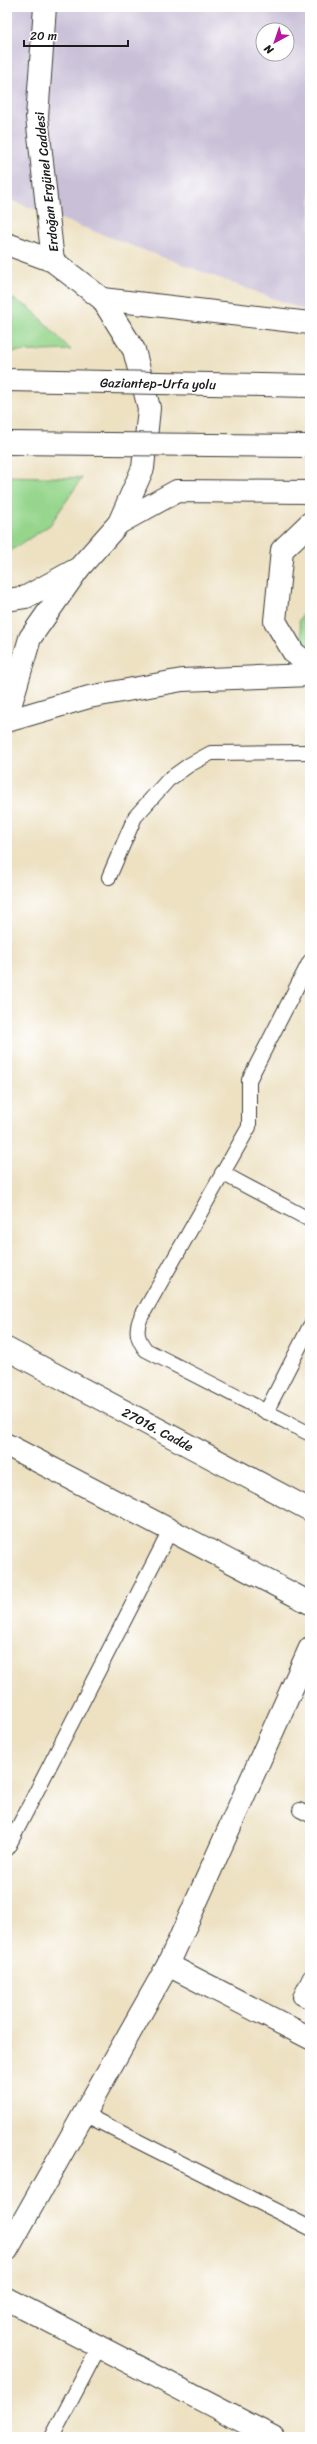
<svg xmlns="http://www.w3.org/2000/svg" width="317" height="2444" viewBox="0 0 317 2444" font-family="Sriracha,sans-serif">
	<rect width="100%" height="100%" fill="#fff"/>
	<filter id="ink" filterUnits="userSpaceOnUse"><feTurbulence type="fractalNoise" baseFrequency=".025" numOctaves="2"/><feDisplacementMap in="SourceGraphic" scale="8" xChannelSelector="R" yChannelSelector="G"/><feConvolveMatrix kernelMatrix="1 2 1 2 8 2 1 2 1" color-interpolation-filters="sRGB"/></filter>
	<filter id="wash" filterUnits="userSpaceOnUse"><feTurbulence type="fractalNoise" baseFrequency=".012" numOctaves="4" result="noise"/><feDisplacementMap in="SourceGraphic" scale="16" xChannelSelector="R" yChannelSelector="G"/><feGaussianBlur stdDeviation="0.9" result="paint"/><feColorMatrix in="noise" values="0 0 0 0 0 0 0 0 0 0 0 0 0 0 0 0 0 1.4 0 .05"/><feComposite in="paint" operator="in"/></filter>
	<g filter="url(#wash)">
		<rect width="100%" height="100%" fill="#ede1c2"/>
		<!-- industrial -->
		<path fill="#c9bfd7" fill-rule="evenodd" d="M 7,7 L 310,7 L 310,312 L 7,199 ZM 263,30 L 287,30 L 287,54 L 263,54 Z"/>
		<!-- green -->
		<g fill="#95d58c" stroke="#587854">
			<path d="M 7,296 L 30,308 L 71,350 L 7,352 Z"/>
			<path d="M 7,476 L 82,478 L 50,525 L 7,553 Z"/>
			<path d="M 310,598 L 310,646 L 304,646 L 299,622 Z"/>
		</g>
	</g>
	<g filter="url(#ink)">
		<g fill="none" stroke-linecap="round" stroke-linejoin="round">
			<defs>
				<g id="service">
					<path d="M 109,877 L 135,817 L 168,780 L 189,765 L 211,753 L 310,752"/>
					<path d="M 310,961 L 249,1080 L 249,1127 L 141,1317 C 135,1330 137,1339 146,1350 L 310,1434"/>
					<path d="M 222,1173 L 310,1220"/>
					<path d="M 266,1412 L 310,1326"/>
					<path d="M 300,1810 L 310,1815"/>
					<path d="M 7,1849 L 170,1531"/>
					<path d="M 310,1977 L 300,1997 L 310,2002"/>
					<path d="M 84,2114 L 310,2228"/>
					<path d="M 52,2437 L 99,2347"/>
				</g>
				<g id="minor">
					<path d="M 168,1965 L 310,2038"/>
					<path d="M 7,2250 L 168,1965 L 310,1648"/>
					<path d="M 7,2299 L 273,2437"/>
				</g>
				<g id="tertiary">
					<path d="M 7,717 L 30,638 L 79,568"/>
					<path d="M 7,721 L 89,697 L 182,680 L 310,675"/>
					<path d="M 7,1349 L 310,1510"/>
					<path d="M 7,1445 L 310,1603"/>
				</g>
				<g id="secondary">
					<path d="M 45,7 L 37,117 L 53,261"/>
					<path d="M 7,244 L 53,261 L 102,299 L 134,350 L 149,408 L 143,468 L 119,523 L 79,568 L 26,597 L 7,600"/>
				</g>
				<g id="trunk">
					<path d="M 102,299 L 310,323"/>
					<path d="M 119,523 L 177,491 L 310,492"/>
					<path d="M 310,523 L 282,550 L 275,621 L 294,653 L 310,665"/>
				</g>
			</defs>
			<!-- service casing -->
			<use href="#service" stroke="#3b3a35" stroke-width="16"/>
			<!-- minor casing -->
			<use href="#minor" stroke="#3b3a35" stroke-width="24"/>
			<!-- tertiary casing -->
			<use href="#tertiary" stroke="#3b3a35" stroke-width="24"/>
			<!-- secondary casing -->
			<use href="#secondary" stroke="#3b3a35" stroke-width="24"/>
			<!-- trunk casing -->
			<use href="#trunk" stroke="#3b3a35" stroke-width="24"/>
			<!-- service -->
			<use href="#service" stroke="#fff" stroke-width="14"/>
			<!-- minor -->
			<use href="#minor" stroke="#fff" stroke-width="22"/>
			<!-- tertiary -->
			<use href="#tertiary" stroke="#fff" stroke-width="22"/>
			<!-- secondary -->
			<use href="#secondary" stroke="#fff" stroke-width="22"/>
			<!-- trunk -->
			<use href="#trunk" stroke="#fff" stroke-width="22"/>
			<defs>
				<g id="trunk-bridge">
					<path d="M 7,380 L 310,386"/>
					<path d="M 7,443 L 310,446"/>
				</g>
			</defs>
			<!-- trunk-bridge casing -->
			<use href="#trunk-bridge" stroke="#3b3a35" stroke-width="24" stroke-linecap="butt"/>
			<!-- trunk-bridge -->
			<use href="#trunk-bridge" stroke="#fff" stroke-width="22"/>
		</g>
	</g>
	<g text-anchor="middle" stroke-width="3.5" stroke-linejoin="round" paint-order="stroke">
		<!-- street labels -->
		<g font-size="13" fill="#1c1c1c" stroke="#fff">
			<text transform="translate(46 182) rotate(-96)" y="5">Erdoğan Ergünel Caddesi</text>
			<text transform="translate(158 383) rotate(1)" y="5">Gaziantep-Urfa yolu</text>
			<text transform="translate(158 1429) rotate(28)" y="5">27016. Cadde</text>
		</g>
	</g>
	<!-- margin -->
	<rect width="317" height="2444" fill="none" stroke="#fff" stroke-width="24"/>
	<!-- north arrow -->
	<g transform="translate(275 42) rotate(220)"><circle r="19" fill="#ffffff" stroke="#a4a4a4"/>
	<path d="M0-3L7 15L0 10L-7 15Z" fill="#b5179e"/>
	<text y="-6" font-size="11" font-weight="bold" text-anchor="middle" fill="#1c1c1c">N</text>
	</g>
	<!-- scale -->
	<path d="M24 40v6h104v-6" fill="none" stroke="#1c1c1c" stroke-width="2"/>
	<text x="30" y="40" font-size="12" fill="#1c1c1c" stroke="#ffffff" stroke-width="3" paint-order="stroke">20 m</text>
</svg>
